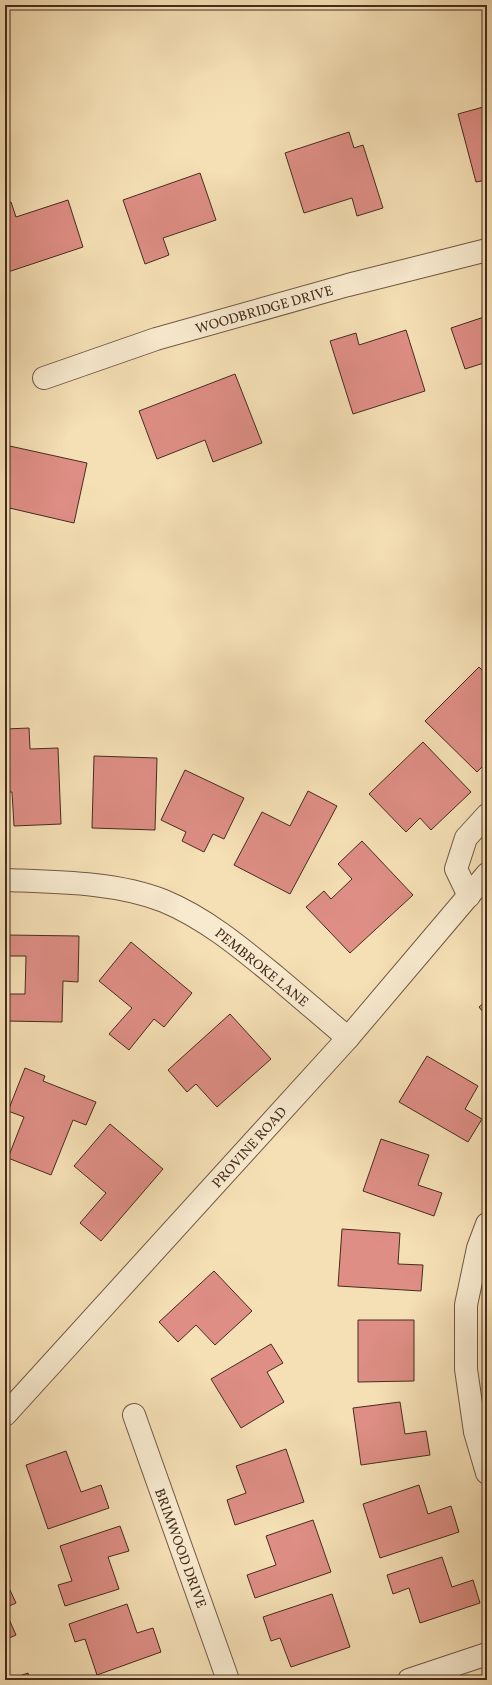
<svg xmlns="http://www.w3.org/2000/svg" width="492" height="1685" viewBox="0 0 492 1685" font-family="Vollkorn,serif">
	<rect width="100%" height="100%" fill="#f5dfb5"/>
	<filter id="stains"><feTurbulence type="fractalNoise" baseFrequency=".005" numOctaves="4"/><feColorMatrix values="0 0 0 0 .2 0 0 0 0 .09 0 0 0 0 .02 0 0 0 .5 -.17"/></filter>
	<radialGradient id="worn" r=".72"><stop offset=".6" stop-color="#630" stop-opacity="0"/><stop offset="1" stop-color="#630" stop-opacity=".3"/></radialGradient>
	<!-- building -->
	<g fill="#de8e85" stroke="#452c1d">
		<path d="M 487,106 L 487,180 L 476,182 L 458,114 Z"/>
		<path d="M 349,132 L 354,148 L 363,145 L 383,208 L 357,216 L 352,198 L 304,213 L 285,153 Z"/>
		<path d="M 200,173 L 216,220 L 163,238 L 169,255 L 145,264 L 123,200 Z"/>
		<path d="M 68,200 L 83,247 L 5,273 L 5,204 L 11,202 L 16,217 Z"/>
		<path d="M 487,316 L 487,362 L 465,369 L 451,328 Z"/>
		<path d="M 406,330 L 425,391 L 353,414 L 330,341 L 356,333 L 359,345 Z"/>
		<path d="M 235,374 L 262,443 L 213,462 L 205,440 L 157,459 L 139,411 Z"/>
		<path d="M 5,445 L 87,463 L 74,523 L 5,507 Z"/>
		<path d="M 479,667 L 487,675 L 487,762 L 477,772 L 425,721 Z"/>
		<path d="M 29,728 L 30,749 L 58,748 L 61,824 L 14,826 L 12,792 L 5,792 L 5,729 Z"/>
		<path d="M 423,742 L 471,792 L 431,830 L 420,818 L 406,832 L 369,794 Z"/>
		<path d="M 94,756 L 157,758 L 155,830 L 92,828 Z"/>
		<path d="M 185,770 L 244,798 L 224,839 L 213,834 L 204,852 L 182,841 L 186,832 L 161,820 Z"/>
		<path d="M 308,791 L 337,806 L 290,894 L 234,865 L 262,812 L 290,826 Z"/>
		<path d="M 362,841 L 413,895 L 350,953 L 306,907 L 324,891 L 331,899 L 352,879 L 338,864 Z"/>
		<path d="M 7,935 L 79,936 L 78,982 L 63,981 L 62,1022 L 5,1021 L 5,994 L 25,994 L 26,956 L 6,956 Z"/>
		<path d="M 131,942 L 192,993 L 164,1027 L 154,1019 L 129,1050 L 109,1034 L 132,1008 L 99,981 Z"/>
		<path d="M 487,1000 L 487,1017 L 479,1007 Z"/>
		<path d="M 230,1014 L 271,1059 L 217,1107 L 196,1084 L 187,1092 L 168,1070 Z"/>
		<path d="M 427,1056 L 478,1086 L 465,1109 L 482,1119 L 468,1142 L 399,1102 Z"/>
		<path d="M 25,1068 L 45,1076 L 43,1081 L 96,1102 L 86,1125 L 73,1120 L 51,1175 L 8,1158 L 24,1117 L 8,1111 Z"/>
		<path d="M 110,1124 L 163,1169 L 101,1241 L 80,1223 L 106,1193 L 74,1166 Z"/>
		<path d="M 381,1139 L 429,1155 L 418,1185 L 442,1193 L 434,1216 L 363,1191 Z"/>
		<path d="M 342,1229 L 400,1233 L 398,1264 L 423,1265 L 421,1291 L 338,1286 Z"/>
		<path d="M 214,1271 L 252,1311 L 215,1345 L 196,1325 L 178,1342 L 159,1322 Z"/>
		<path d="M 358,1320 L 414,1320 L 414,1381 L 358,1382 Z"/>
		<path d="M 271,1344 L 283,1363 L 267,1372 L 284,1402 L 241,1428 L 211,1379 Z"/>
		<path d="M 400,1402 L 405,1434 L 426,1431 L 430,1455 L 361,1465 L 353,1408 Z"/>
		<path d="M 286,1449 L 304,1502 L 235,1525 L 227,1500 L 246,1493 L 236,1466 Z"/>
		<path d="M 66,1451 L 81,1492 L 101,1485 L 109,1508 L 48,1529 L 26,1465 Z"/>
		<path d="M 419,1485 L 428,1514 L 451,1506 L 459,1532 L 380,1558 L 363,1504 Z"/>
		<path d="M 313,1520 L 331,1572 L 255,1598 L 247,1575 L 276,1565 L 266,1536 Z"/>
		<path d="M 120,1526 L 129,1551 L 108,1557 L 119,1589 L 65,1606 L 58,1585 L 72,1581 L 60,1546 Z"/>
		<path d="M 442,1557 L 452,1587 L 473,1580 L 480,1603 L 420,1623 L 409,1588 L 393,1594 L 387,1575 Z"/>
		<path d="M 9,1588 L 16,1603 L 5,1608 L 5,1590 Z"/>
		<path d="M 332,1594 L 350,1647 L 291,1667 L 280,1638 L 271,1641 L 263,1617 Z"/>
		<path d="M 127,1604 L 137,1633 L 153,1628 L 161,1652 L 97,1675 L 85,1639 L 75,1642 L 69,1624 Z"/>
		<path d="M 5,1610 L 16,1635 L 5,1640 Z"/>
		<path d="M 28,1673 L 30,1680 L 8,1680 Z"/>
	</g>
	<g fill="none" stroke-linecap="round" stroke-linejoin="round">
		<defs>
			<g id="minor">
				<path d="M 44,378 L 156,339 L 348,285 L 487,250"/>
				<path d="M 5,880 C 56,882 116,882 164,901 C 205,918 240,947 274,975 C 299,996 323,1017 348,1038"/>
				<path d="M 469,896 L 456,869 L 466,838 L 487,815"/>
				<path d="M 487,1224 L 478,1248 L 466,1305 L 466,1369 L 475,1432 L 487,1473"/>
				<path d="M 5,1415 L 348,1038 L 487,874"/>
				<path d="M 134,1415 L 228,1680"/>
				<path d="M 409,1680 L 487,1654"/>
			</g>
		</defs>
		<!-- minor casing -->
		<use href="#minor" stroke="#715943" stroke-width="24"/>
		<!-- minor -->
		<use href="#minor" stroke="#f8eacf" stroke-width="22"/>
	</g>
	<g text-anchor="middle" stroke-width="3" stroke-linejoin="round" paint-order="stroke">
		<!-- street labels -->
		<g font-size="14" fill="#452c1d" stroke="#f8eacf">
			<text transform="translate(264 309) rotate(-16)" y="5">WOODBRIDGE DRIVE</text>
			<text transform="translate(262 967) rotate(39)" y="5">PEMBROKE LANE</text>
			<text transform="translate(249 1147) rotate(-48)" y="5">PROVINE ROAD</text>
			<text transform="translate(181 1548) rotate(70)" y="5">BRIMWOOD DRIVE</text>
		</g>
	</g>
	<!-- margin -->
	<rect width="492" height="1685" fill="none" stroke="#f5dfb5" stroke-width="20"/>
	<rect x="6" y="6" width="480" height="1673" fill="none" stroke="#452c1d" stroke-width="2"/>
	<rect x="10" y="10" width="472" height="1665" fill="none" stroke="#452c1d"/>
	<rect width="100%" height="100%" filter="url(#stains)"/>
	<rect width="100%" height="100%" fill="url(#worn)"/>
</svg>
